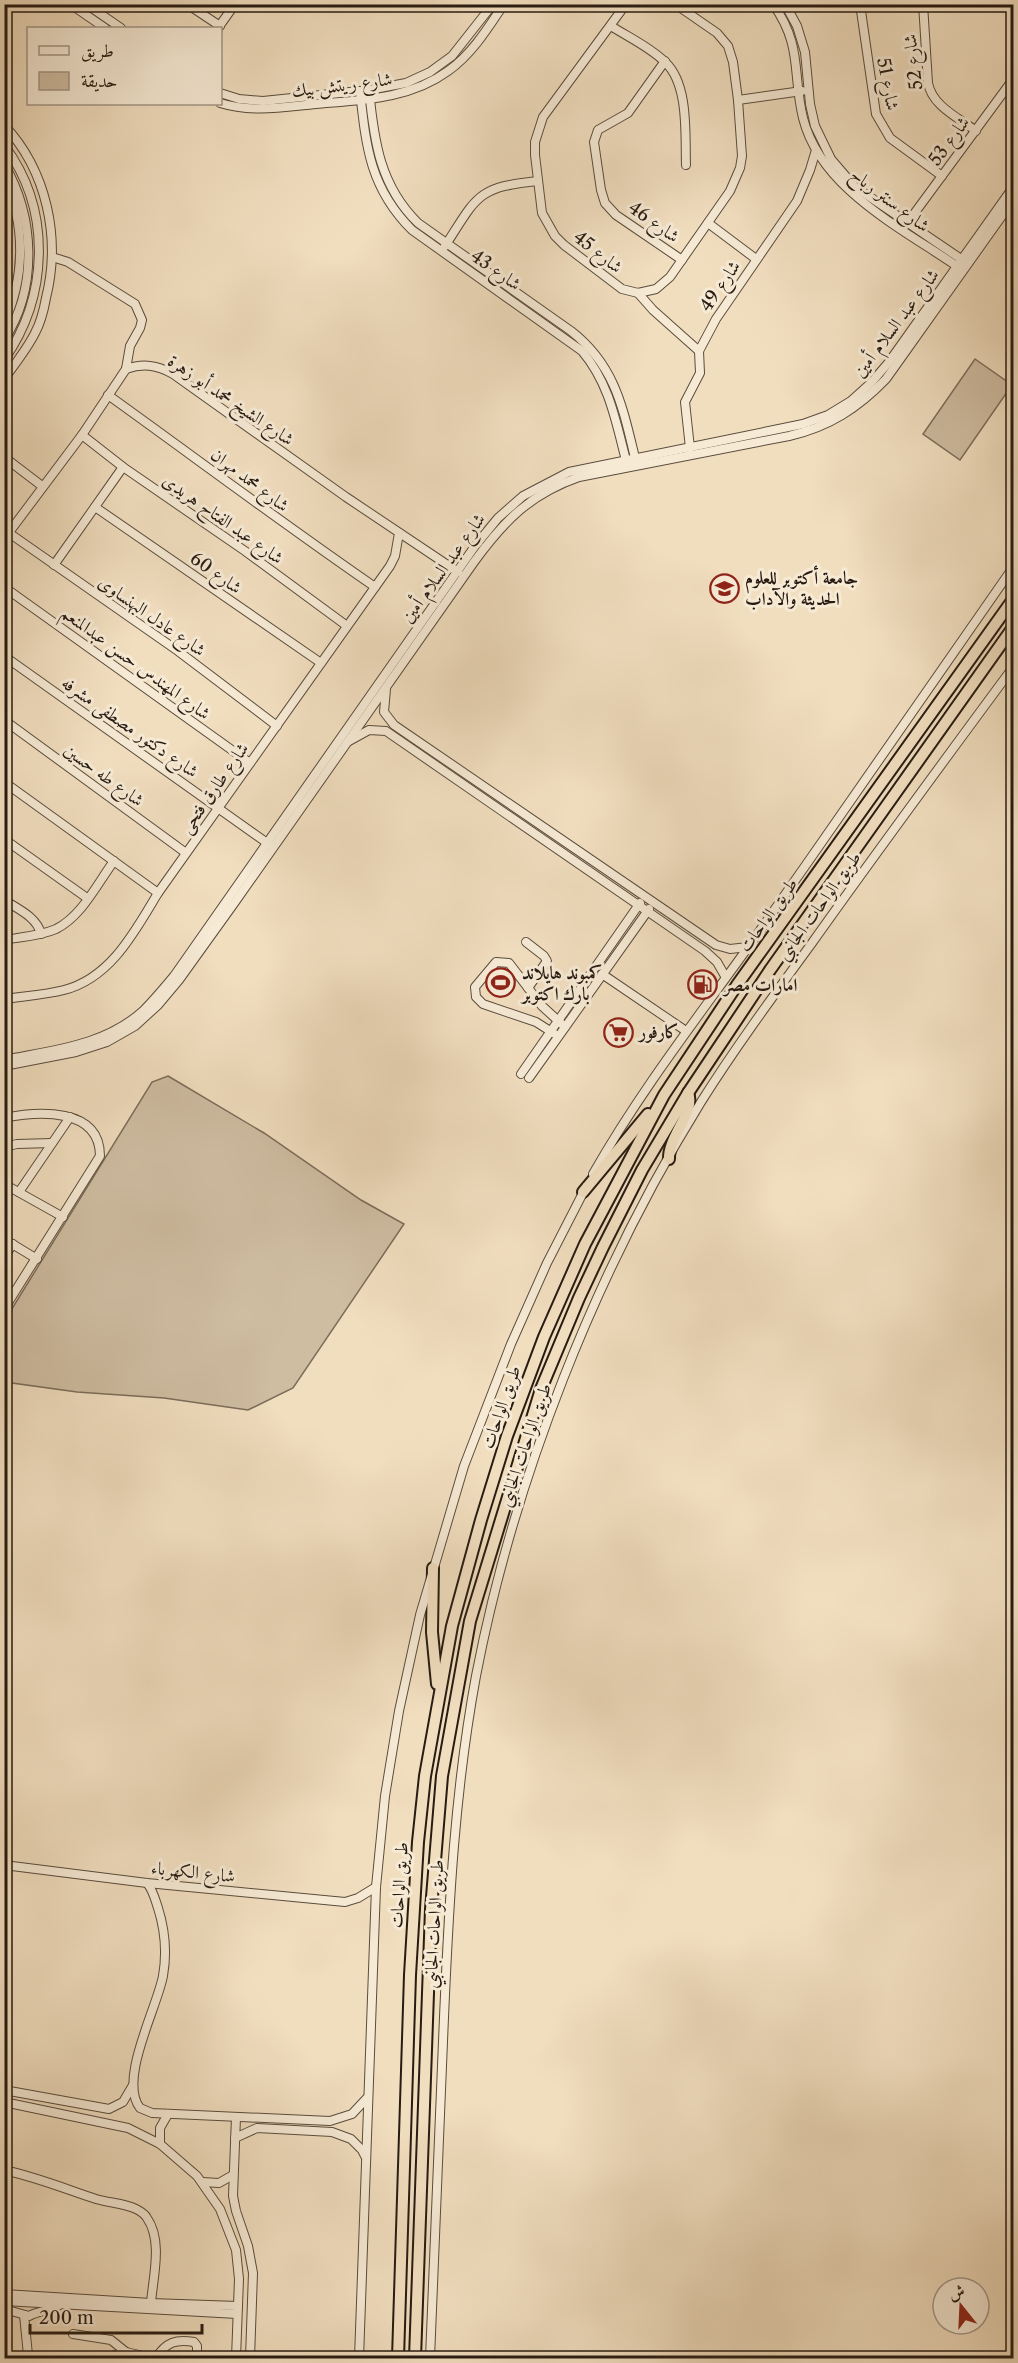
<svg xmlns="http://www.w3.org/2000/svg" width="1018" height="2363" viewBox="0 0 1018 2363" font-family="'Libre Caslon Text',Amiri,serif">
	<rect width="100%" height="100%" fill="#f1debf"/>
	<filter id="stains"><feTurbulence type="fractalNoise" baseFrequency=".00333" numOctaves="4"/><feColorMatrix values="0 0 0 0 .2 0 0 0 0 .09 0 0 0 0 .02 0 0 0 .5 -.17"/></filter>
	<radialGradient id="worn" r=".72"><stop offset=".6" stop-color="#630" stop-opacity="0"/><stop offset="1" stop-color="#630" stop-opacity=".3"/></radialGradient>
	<!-- green -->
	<g fill="#cfbda2" stroke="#7b6c5a" stroke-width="1.5">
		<path d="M 975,359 L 1012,385 L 960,460 L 923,434 Z"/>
		<path d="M 168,1076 L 264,1133 L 361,1200 L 404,1224 L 293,1388 L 248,1410 L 164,1398 L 77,1392 L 5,1382 L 5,1320 L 152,1082 Z"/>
	</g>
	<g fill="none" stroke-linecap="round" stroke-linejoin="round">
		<defs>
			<g id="minor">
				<path d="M 70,4 L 105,28"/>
				<path d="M 86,4 L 121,28"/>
				<path d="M 187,4 L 220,26"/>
				<path d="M 626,4 L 543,117 L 535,142 L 535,155 L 542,213 L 555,236 L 564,245 L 622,289 L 638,293 L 656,289 L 670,277 L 730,191 L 740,168 L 742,156 L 738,100 L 733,62 L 728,46 L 717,33 L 675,4"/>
				<path d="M 773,4 C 803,46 792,73 803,118 C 821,190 904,229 961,269"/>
				<path d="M 785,4 L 797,26 L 805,52 L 810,104 L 815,126 L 831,159 L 855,187 L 964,261"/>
				<path d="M 860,4 L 876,114 L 890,138 L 942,176"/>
				<path d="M 923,4 L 928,83 C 932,106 959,118 976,131"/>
				<path d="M 611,26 C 628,37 650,47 665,62 C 689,84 685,134 686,165"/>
				<path d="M 218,28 L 235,4"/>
				<path d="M 665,61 L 628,113 L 598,130 L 594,142 L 601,190 L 605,203 L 616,215 L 682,260"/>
				<path d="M 369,90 C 374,141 380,186 418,223 L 571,331 C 616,366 623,409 636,462"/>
				<path d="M 360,91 C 366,147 370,188 412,230 L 582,351 C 610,384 616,423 627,464"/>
				<path d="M 220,93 L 239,99 L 263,101 L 369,90 L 406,83 L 430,72 L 452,56 L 493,4"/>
				<path d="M 738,100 L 802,91"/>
				<path d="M 220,103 C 252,113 284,107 316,104 C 362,100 410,99 448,71 C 472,54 488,28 504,4"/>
				<path d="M 4,125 C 47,171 61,238 46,298 C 44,309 41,322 35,333 C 27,349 15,364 4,379"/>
				<path d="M 4,145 C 52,209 49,296 4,360"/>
				<path d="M 4,164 C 35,217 38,288 4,340"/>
				<path d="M 4,179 C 26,224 25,278 4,323"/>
				<path d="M 908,222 L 1014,78"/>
				<path d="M 708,223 L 756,259"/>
				<path d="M 445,246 C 477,197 476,187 538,181"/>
				<path d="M 52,257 L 68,262 L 135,304 L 142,320 L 140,328 L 130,346 L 126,369"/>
				<path d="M 638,293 L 653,310 L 699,351"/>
				<path d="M 108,395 C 197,459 285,525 375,587"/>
				<path d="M 82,435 L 123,467 L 245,551 L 347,626"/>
				<path d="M 690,448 L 685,402 L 700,373 L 699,351 L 716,319 L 797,201 L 810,170 L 816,150"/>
				<path d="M 4,457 L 42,486"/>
				<path d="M 95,507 L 321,663"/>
				<path d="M 9,533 L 178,651 L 277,726"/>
				<path d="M 4,539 L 82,435 L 126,369 C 143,363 157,365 173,374 L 346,497 L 458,572"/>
				<path d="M 54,565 L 123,467"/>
				<path d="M 4,587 L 250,763"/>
				<path d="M 4,656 L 270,845"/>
				<path d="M 386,689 L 384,712 L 394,725 L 716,945 L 730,949 L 748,947"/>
				<path d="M 4,720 L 186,853"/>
				<path d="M 349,741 L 369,730 L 386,731 L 705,951 L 717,962 L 725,976"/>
				<path d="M 4,782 L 158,893"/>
				<path d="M 4,839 L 87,898"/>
				<path d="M 4,900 C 18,909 37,917 41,934"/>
				<path d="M 4,940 C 21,937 40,936 56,929 C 82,916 97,884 114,861"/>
				<path d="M 526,942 L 544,956 L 547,961 L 528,988"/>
				<path d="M 602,974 L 686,1031"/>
				<path d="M 4,999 C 24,996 45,995 64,990 C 111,978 135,931 158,893 L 390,566 L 395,556 L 399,533"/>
				<path d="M 558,1036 L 536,1022 L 483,1004 L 476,997 L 475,987 L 496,962 L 509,963 L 542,1006 L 565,1027"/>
				<path d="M 4,1060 C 53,1050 104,1046 143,1011 C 154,1000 164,988 174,976 L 475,546 L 498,518 L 523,496 L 569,472 L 803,424 L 828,415 L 851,401 L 871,383 L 889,362 L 1014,186"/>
				<path d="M 4,1066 L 76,1052 L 107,1042 L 135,1026 L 158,1005 L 179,980 L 235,902 L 474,562 C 504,521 530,494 579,477 L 789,436 C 829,427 858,408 886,379 L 1014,199"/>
				<path d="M 521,1074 L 640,903"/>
				<path d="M 529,1078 L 649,909"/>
				<path d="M 4,1118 C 38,1111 100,1107 100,1156 L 4,1309"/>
				<path d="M 4,1147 L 17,1144 L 52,1143"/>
				<path d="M 593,1174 C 639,1093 695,1021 749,946 C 838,820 925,693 1014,566"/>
				<path d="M 4,1184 L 63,1217"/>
				<path d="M 19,1192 L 70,1117"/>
				<path d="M 4,1239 L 37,1259"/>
				<path d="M 4,1257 L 13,1244"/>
				<path d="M 4,1865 L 147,1883 L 345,1902 L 358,1898 L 376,1887"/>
				<path d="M 147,1883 C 153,1890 155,1899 158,1908 C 165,1930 167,1953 163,1976 C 157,2008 118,2080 140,2108 L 152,2113 L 330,2121 L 352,2114 L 367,2098"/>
				<path d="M 4,2090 L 109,2109 L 123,2102 L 133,2085"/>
				<path d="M 4,2102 L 128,2128 L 160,2144 L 197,2176 L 220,2209 L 236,2250 L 239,2279 L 236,2358"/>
				<path d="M 236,2117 L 233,2196 L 236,2211 L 248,2246 L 253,2273 L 250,2358"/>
				<path d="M 235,2138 L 257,2128 L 332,2132 L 351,2139 L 362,2150 L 365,2156"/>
				<path d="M 160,2144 L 160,2128 L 168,2114"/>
				<path d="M 4,2170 C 36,2177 66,2189 96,2199 C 109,2203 124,2203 136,2209 C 140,2211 145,2214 147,2218 C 163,2241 153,2277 151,2303"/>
				<path d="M 202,2182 L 219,2183 L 233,2175"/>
				<path d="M 4,2294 L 151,2303 L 238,2306"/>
				<path d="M 4,2301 L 237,2314"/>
				<path d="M 4,2309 L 29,2316 C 40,2310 50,2312 61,2304"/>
				<path d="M 24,2315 L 28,2355"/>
				<path d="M 73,2334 L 111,2340 L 126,2352"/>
				<path d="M 104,2358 L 126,2352 L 152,2358"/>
				<path d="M 156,2358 C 166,2342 176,2339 194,2342 L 197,2346 L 197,2358"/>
				<path d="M 359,2358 L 376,1887 L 385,1796 L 399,1711 L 420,1615 L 464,1466 L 511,1344 L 547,1263 L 586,1187"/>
				<path d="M 430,2358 C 434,2245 439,2131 444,2017 C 449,1902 455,1789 476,1676 C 514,1479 595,1273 701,1102 C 735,1048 774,995 812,943 C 878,850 946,758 1014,666"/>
			</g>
			<g id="highway">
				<path d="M 669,1159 C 668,1137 696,1111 688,1093"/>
				<path d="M 583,1192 L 648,1114"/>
				<path d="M 433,1568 L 432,1632 L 437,1684"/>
				<path d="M 398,2358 L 410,1975 L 418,1842 L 425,1776 L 452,1626 L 481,1520 L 507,1436 L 544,1337 L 585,1244 L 664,1095 L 737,985 L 1014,598"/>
				<path d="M 415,2358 L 431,1909 L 442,1776 L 470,1621 L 541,1389 L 579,1298 L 603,1247 L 642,1170 L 688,1093 L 770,970 L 1014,626"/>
			</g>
		</defs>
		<!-- minor casing -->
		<use href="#minor" stroke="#5a4c3d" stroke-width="10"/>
		<!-- highway casing -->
		<use href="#highway" stroke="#271b12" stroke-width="14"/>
		<!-- minor -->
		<use href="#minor" stroke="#f6ead5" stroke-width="8"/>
		<!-- highway -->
		<use href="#highway" stroke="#f1debf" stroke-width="10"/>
	</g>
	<!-- icons -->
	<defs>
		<symbol id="university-ring" viewBox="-11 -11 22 22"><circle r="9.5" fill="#f6ead5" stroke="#8f2418" stroke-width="1.5"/><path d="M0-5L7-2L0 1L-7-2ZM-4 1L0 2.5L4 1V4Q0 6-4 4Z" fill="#8f2418"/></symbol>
		<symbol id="stadium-ring" viewBox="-11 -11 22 22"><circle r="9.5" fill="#f6ead5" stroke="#8f2418" stroke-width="1.5"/><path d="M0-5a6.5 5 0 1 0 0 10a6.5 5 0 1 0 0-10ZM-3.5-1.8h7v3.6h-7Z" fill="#8f2418"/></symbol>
		<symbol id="fuel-ring" viewBox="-11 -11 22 22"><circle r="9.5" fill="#f6ead5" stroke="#8f2418" stroke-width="1.5"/><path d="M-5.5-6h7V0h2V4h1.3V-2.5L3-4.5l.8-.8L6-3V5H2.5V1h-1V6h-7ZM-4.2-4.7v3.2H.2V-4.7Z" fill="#8f2418"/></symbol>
		<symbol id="supermarket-ring" viewBox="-11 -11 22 22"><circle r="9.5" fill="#f6ead5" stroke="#8f2418" stroke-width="1.5"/><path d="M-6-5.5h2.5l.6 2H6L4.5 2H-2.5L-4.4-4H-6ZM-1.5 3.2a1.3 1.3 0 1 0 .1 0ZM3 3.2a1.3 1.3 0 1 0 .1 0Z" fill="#8f2418"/></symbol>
	</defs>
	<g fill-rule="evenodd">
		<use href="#university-ring" x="708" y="572" width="33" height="33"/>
		<use href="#stadium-ring" x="484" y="966" width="33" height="33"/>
		<use href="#fuel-ring" x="686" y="968" width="33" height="33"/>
		<use href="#supermarket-ring" x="602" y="1016" width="33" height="33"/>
	</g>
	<g text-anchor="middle" stroke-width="6" stroke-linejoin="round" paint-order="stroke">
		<!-- street labels -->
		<g font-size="18" fill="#271b12" stroke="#f6ead5">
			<text transform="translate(913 62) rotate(-97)" y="6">شارع 52</text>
			<text transform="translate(888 84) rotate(79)" y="6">شارع 51</text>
			<text transform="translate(342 85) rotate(-7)" y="6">شارع ريتش بيك</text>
			<text transform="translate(949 141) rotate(-54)" y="6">شارع 53</text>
			<text transform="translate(890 200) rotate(37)" y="6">شارع سنتر رباح</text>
			<text transform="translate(654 222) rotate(35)" y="6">شارع 46</text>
			<text transform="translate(598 252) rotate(38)" y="6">شارع 45</text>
			<text transform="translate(496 270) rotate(35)" y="6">شارع 43</text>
			<text transform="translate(720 286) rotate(-56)" y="6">شارع 49</text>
			<text transform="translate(896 323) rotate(-53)" y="6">شارع عبد السلام أمين</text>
			<text transform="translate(231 400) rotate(34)" y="6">شارع الشيخ محمد أبو زهرة</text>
			<text transform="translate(250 480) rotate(37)" y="6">شارع محمد مهران</text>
			<text transform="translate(223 519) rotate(35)" y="6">شارع عبد الفتاح هريدى</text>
			<text transform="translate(443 568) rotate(-54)" y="6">شارع عبد السلام أمين</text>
			<text transform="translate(216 573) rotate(35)" y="6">شارع 60</text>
			<text transform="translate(152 616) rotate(35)" y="6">شارع عادل البهنساوى</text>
			<text transform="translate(136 663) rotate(36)" y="6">شارع المهندس حسن عبدالمنعم</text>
			<text transform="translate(130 727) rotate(35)" y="6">شارع دكتور مصطفى مشرفه</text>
			<text transform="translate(104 775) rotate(36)" y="6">شارع طه حسين</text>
			<text transform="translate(214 788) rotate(-55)" y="6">شارع طارق فتحى</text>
			<text transform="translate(819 906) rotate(-54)" y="6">طريق الواحات الجانبي</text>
			<text transform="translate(768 915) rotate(-54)" y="6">طريق الواحات</text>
			<text transform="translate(501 1407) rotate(-71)" y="6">طريق الواحات</text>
			<text transform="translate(525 1445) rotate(-71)" y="6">طريق الواحات الجانبي</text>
			<text transform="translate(193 1872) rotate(6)" y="6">شارع الكهرباء</text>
			<text transform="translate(399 1885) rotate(-86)" y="6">طريق الواحات</text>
			<text transform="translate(434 1924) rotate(-87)" y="6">طريق الواحات الجانبي</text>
		</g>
		<!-- poi labels -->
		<g font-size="18" font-weight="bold" fill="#271b12" stroke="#f6ead5" text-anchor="start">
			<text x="745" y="584">جامعة أكتوبر للعلوم<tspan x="745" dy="21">الحديثة والآداب</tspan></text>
			<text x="522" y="979">كمبوند هايلاند<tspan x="522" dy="21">بارك اكتوبر</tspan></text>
			<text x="724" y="991">امارات مصر</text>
			<text x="639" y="1038">كارفور</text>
		</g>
	</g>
	<!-- margin -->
	<rect width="1018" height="2363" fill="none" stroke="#f1debf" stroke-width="24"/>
	<rect x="6" y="6" width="1006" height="2351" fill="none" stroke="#271b12" stroke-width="3"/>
	<rect x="12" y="12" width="994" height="2339" fill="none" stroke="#271b12" stroke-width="1.5"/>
	<!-- legend -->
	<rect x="27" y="27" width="195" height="78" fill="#f6ead5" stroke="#a39787" stroke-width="1.5"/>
	<rect x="39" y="46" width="30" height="9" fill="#f6ead5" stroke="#a39787" stroke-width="1.5"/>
	<text x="81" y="57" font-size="18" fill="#271b12">طريق</text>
	<rect x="39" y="72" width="30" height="18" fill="#cfbda2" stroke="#a39787" stroke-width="1.5"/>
	<text x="81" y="87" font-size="18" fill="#271b12">حديقة</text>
	<!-- north arrow -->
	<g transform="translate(961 2306) rotate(342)"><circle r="28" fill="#f6ead5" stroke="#a39787" stroke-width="1.5"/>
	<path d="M0-4.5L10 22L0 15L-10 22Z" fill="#8f2418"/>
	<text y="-9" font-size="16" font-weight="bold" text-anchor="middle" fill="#271b12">ش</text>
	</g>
	<!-- scale -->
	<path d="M30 2324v9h172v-9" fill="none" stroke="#271b12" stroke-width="3"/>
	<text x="39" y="2324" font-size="18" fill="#271b12" stroke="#f6ead5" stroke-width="4.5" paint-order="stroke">200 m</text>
	<rect width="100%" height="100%" filter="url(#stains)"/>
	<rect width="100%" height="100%" fill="url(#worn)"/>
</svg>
